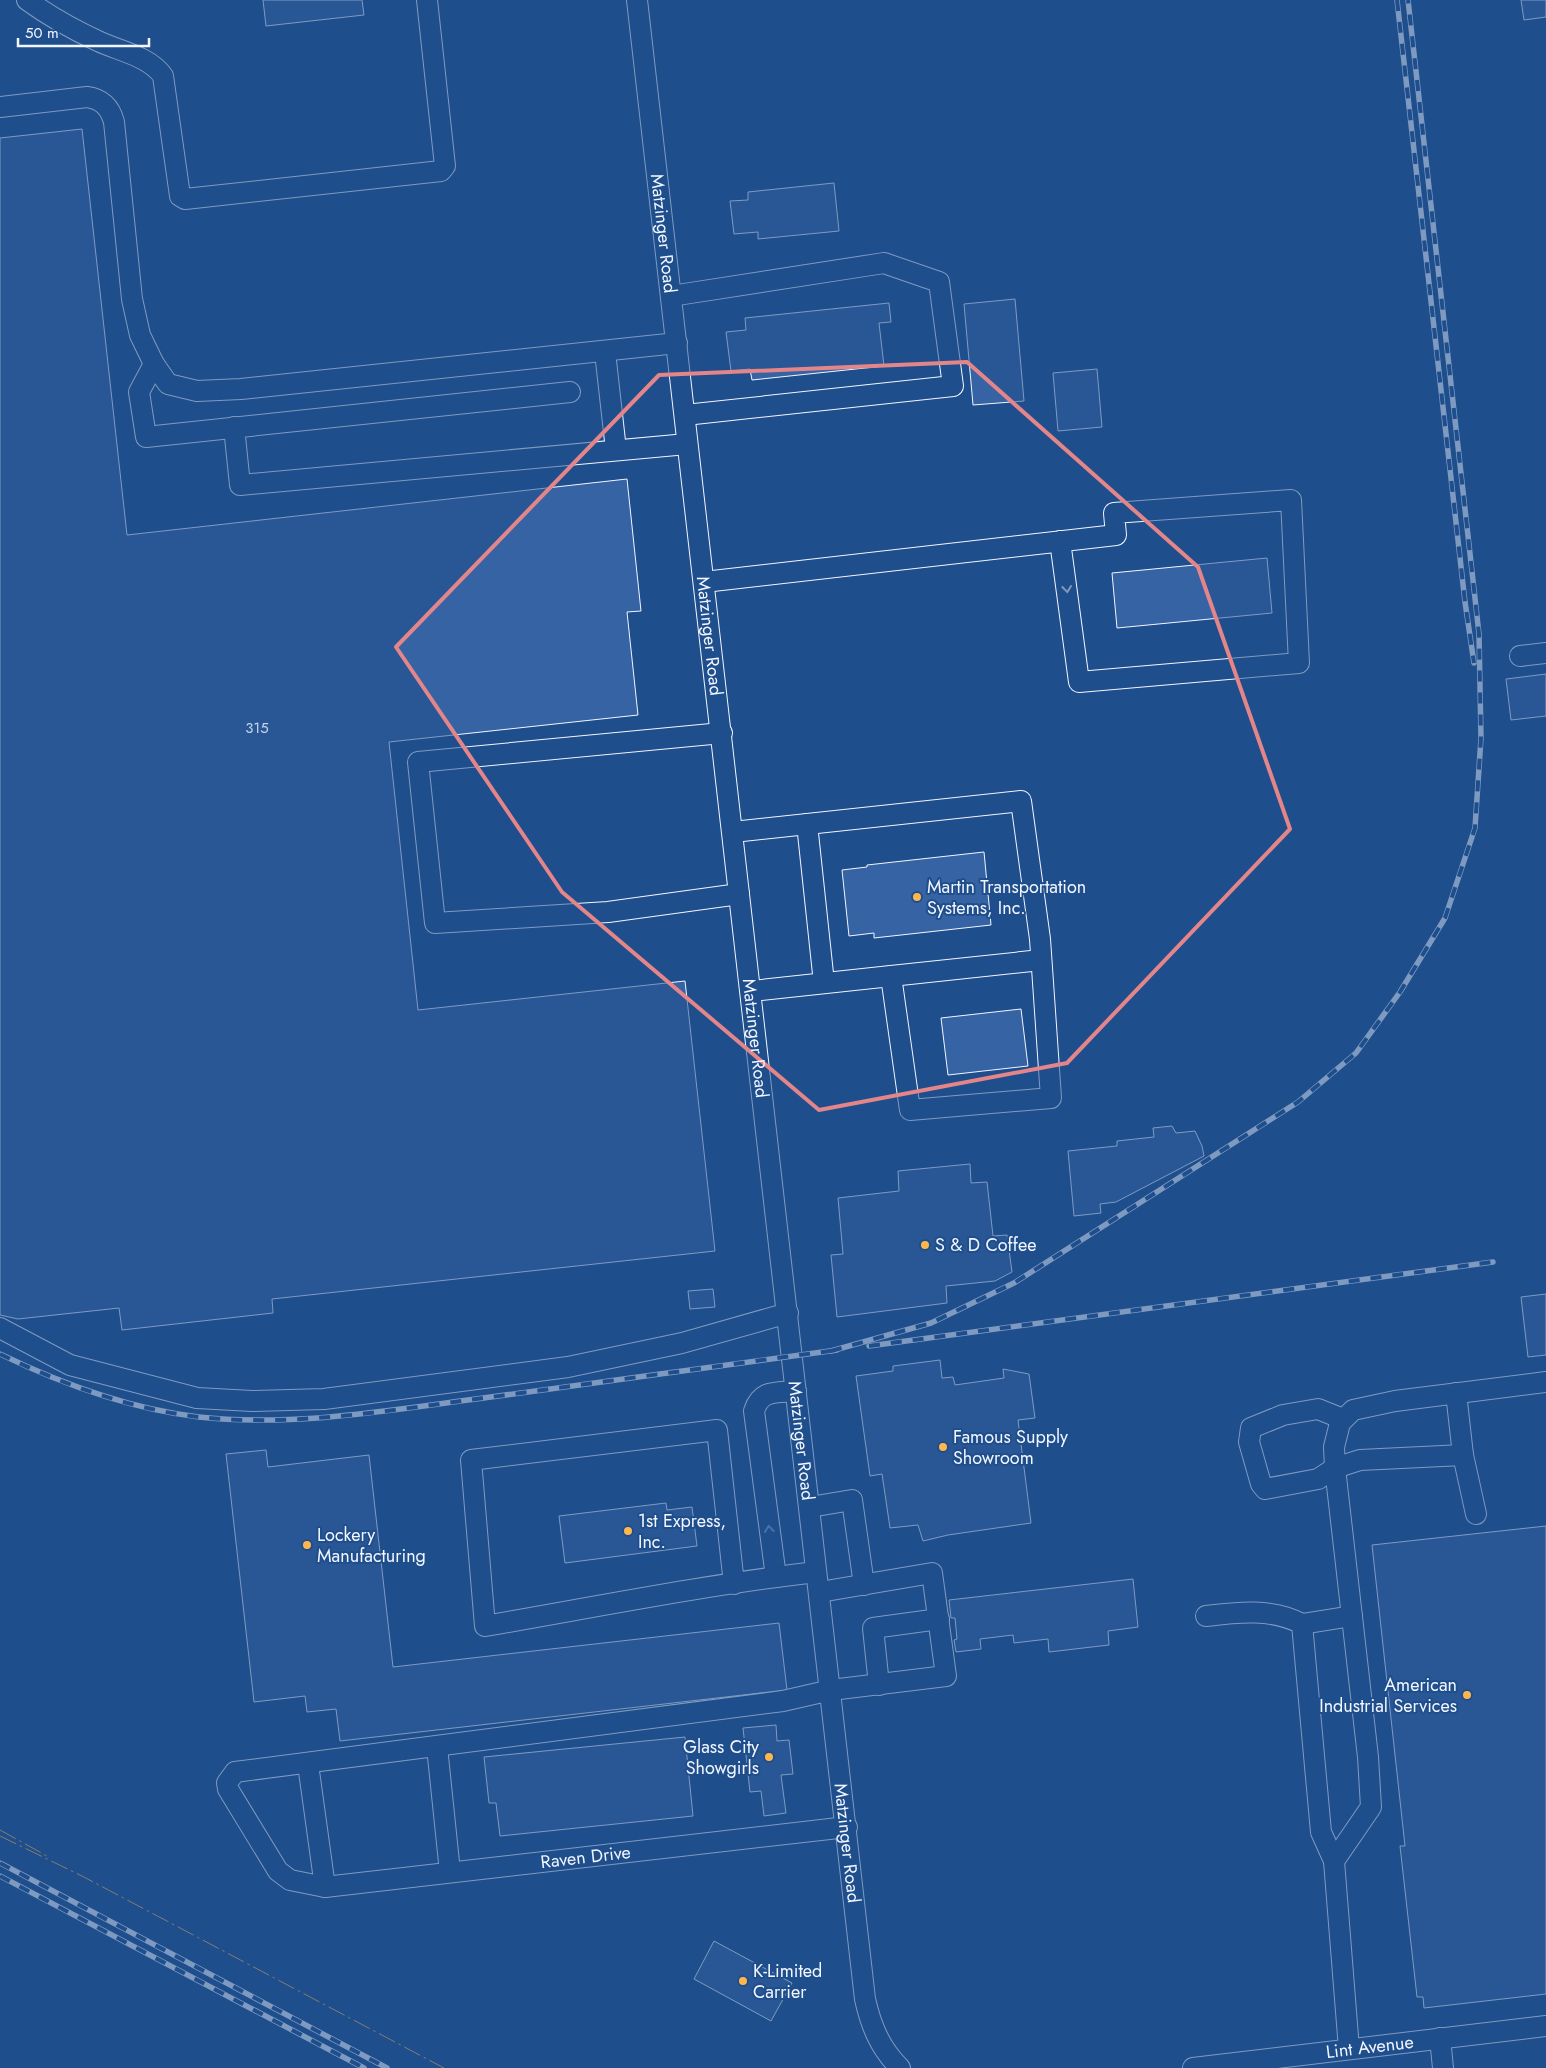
<svg xmlns="http://www.w3.org/2000/svg" width="1546" height="2068" viewBox="0 0 1546 2068" font-family="Jost,sans-serif">
	<rect width="100%" height="100%" fill="#1f4e8c"/>
	<!-- building -->
	<g fill="#3563a3" stroke="#f2f6ff">
		<path d="M 263,0 L 362,0 L 364,15 L 266,26 Z"/>
		<path d="M 1521,0 L 1546,0 L 1546,17 L 1524,20 Z"/>
		<path d="M 82,129 L 127,535 L 627,479 L 641,611 L 627,612 L 638,715 L 389,742 L 418,1010 L 685,981 L 715,1251 L 272,1299 L 273,1313 L 122,1330 L 119,1308 L 18,1319 L 0,1315 L 0,138 Z"/>
		<path d="M 834,183 L 839,231 L 758,239 L 758,232 L 734,234 L 730,201 L 748,200 L 748,192 Z"/>
		<path d="M 1015,299 L 1024,401 L 973,405 L 964,304 Z"/>
		<path d="M 889,303 L 891,322 L 879,323 L 884,366 L 752,380 L 750,369 L 731,371 L 726,332 L 746,330 L 745,318 Z"/>
		<path d="M 1097,369 L 1102,427 L 1058,431 L 1053,373 Z"/>
		<path d="M 1267,558 L 1272,613 L 1117,628 L 1112,573 Z"/>
		<path d="M 1546,674 L 1546,716 L 1511,720 L 1506,679 Z"/>
		<path d="M 984,852 L 991,925 L 874,938 L 874,933 L 849,936 L 842,870 L 867,867 L 867,865 Z"/>
		<path d="M 1021,1009 L 1028,1066 L 948,1075 L 941,1018 Z"/>
		<path d="M 1172,1126 L 1176,1133 L 1195,1131 L 1202,1146 L 1204,1156 L 1116,1202 L 1100,1204 L 1101,1213 L 1074,1216 L 1068,1151 L 1117,1146 L 1117,1141 L 1154,1137 L 1153,1128 Z"/>
		<path d="M 970,1164 L 971,1183 L 987,1182 L 993,1236 L 1007,1235 L 1012,1272 L 995,1281 L 946,1286 L 947,1303 L 837,1317 L 831,1255 L 843,1254 L 838,1198 L 899,1191 L 898,1171 Z"/>
		<path d="M 713,1289 L 715,1307 L 690,1309 L 688,1291 Z"/>
		<path d="M 1546,1294 L 1546,1355 L 1528,1357 L 1521,1297 Z"/>
		<path d="M 940,1360 L 942,1378 L 953,1377 L 955,1385 L 1004,1378 L 1003,1369 L 1029,1374 L 1035,1418 L 1018,1420 L 1031,1523 L 948,1535 L 923,1541 L 918,1525 L 890,1528 L 882,1474 L 870,1476 L 856,1376 L 893,1371 L 893,1366 Z"/>
		<path d="M 266,1450 L 268,1467 L 369,1455 L 393,1667 L 779,1623 L 787,1690 L 340,1741 L 336,1709 L 307,1712 L 305,1696 L 254,1702 L 226,1454 Z"/>
		<path d="M 666,1503 L 667,1510 L 692,1507 L 697,1546 L 565,1563 L 559,1516 Z"/>
		<path d="M 1546,1526 L 1546,1994 L 1424,2008 L 1423,1997 L 1417,1997 L 1400,1846 L 1405,1846 L 1372,1545 Z"/>
		<path d="M 1133,1579 L 1138,1627 L 1108,1631 L 1109,1645 L 1049,1652 L 1048,1639 L 1014,1643 L 1013,1635 L 980,1639 L 981,1649 L 956,1652 L 954,1640 L 957,1639 L 955,1618 L 951,1618 L 949,1600 Z"/>
		<path d="M 776,1725 L 777,1741 L 789,1740 L 793,1774 L 781,1775 L 786,1813 L 764,1816 L 761,1791 L 750,1792 L 743,1728 Z"/>
		<path d="M 685,1737 L 693,1816 L 500,1836 L 496,1803 L 489,1803 L 484,1757 Z"/>
		<path d="M 714,1941 L 792,1983 L 771,2021 L 694,1979 Z"/>
	</g>
	<g fill="none" stroke-linecap="round" stroke-linejoin="round">
		<defs>
			<g id="minor">
				<path d="M 27,0 C 49,16 74,30 98,41 C 119,51 149,56 163,76 L 180,196 L 185,199 L 441,171 L 445,166 L 427,0"/>
				<path id="s1" d="M 637,0 L 865,1999 C 871,2026 880,2048 900,2068"/>
				<path d="M 0,107 L 87,97 C 102,99 110,107 114,122 L 132,299 L 140,335 L 154,364 L 168,384 L 197,391 L 241,389 L 677,343"/>
				<path d="M 671,296 L 884,263 L 939,282 L 953,386 L 685,415"/>
				<path d="M 605,352 L 616,450"/>
				<path d="M 154,364 L 139,392 L 146,437 L 570,392"/>
				<path d="M 234,427 L 240,485 L 687,444"/>
				<path d="M 704,582 L 1116,535 L 1114,513 L 1291,500 L 1299,663 L 1079,682 L 1060,541"/>
				<path d="M 1520,656 L 1546,653"/>
				<path d="M 722,733 L 418,762 L 435,923 L 608,912 L 739,894"/>
				<path d="M 807,824 L 824,983"/>
				<path d="M 733,832 L 1021,801 L 1040,939 L 1051,1098 L 910,1110 L 891,976 L 752,991"/>
				<path d="M 891,976 L 1041,960"/>
				<path d="M 0,1328 L 70,1365 L 197,1398 L 252,1401 L 324,1399 L 568,1367 L 682,1343 L 788,1313"/>
				<path d="M 1456,1393 L 1463,1455"/>
				<path d="M 1343,1419 L 1318,1409 L 1283,1415 L 1251,1428 L 1249,1442 L 1261,1484 L 1265,1489 L 1318,1479 L 1335,1468 L 1360,1460 L 1463,1455 L 1476,1514"/>
				<path d="M 810,1507 L 852,1500 L 864,1585"/>
				<path d="M 776,1577 L 754,1411 C 761,1389 776,1393 796,1391"/>
				<path d="M 734,1584 L 717,1430 L 471,1460 L 485,1626 C 595,1607 705,1585 816,1572"/>
				<path id="s2" d="M 820,1592 L 932,1573 L 946,1676 L 831,1690 L 783,1701 L 235,1772 L 227,1783 L 228,1789 L 278,1871 L 290,1880 L 325,1887 L 847,1827"/>
				<path d="M 1206,1616 C 1238,1612 1273,1608 1302,1624 L 1321,1832 L 1334,1861"/>
				<path d="M 1302,1624 L 1352,1616"/>
				<path d="M 879,1685 L 873,1628 L 939,1619"/>
				<path d="M 437,1747 L 450,1872"/>
				<path d="M 308,1764 L 325,1887"/>
				<path d="M 1440,2038 L 1443,2068"/>
				<path d="M 1349,2049 L 1334,1861 L 1371,1807 L 1368,1757 L 1335,1468 L 1334,1447 L 1340,1423 L 1353,1410 L 1395,1401 L 1546,1382"/>
				<path id="s3" d="M 1193,2068 L 1546,2026"/>
			</g>
		</defs>
		<!-- minor casing -->
		<use href="#minor" stroke="#f2f6ff" stroke-width="22"/>
		<!-- minor -->
		<use href="#minor" stroke="#1f4e8c" stroke-width="20"/>
		<defs>
			<g id="rail">
				<path d="M 1397,0 L 1465,602 L 1474,663"/>
				<path d="M 869,1346 L 1493,1262"/>
				<path d="M 831,1351 L 931,1323 L 1014,1283 L 1298,1102 L 1356,1053 L 1400,992 L 1445,918 L 1475,828 L 1481,738 L 1479,634 L 1408,0"/>
				<path d="M 0,1354 C 62,1384 130,1409 199,1417 C 291,1427 385,1411 476,1399 C 596,1383 717,1366 837,1350"/>
				<path d="M 0,1863 L 387,2068"/>
				<path d="M 0,1876 L 364,2068"/>
			</g>
		</defs>
		<!-- rail casing -->
		<use href="#rail" stroke="#f2f6ff" stroke-width="5.5"/>
		<!-- rail -->
		<use href="#rail" stroke="#1f4e8c" stroke-width="4" stroke-dasharray="11" stroke-linecap="butt"/>
		<!-- power -->
		<g stroke="#ffb74d" stroke-width="1" stroke-dasharray="18 4 2.5 4" stroke-linecap="butt">
			<path d="M 0,1830 L 47,1856"/>
			<path d="M 0,1836 L 82,1876 L 444,2068"/>
		</g>
	</g>
	<!-- one-way arrows -->
	<defs><path id="oneway-chevron" d="M-2-3.5L2.5 0L-2 3.5" fill="none" stroke-width="1.6" stroke-linecap="round" stroke-linejoin="round" transform="scale(1.25)"/></defs>
	<g stroke="#7e9ac0">
		<use href="#oneway-chevron" transform="translate(1067 589) rotate(83)"/>
		<use href="#oneway-chevron" transform="translate(769 1529) rotate(-97)"/>
	</g>
	<!-- marked area -->
	<path d="M0 0H1546V2068H0ZM 967,362 L 1198,567 L 1290,829 L 1067,1063 L 819,1110 L 562,892 L 396,647 L 659,375 Z" fill="#1f4e8c" fill-opacity=".55" fill-rule="evenodd"/>
	<path fill="none" stroke="#e38589" stroke-width="4" stroke-linejoin="round" d="M 967,362 L 1198,567 L 1290,829 L 1067,1063 L 819,1110 L 562,892 L 396,647 L 659,375 Z"/>
	<!-- markers -->
	<g fill="#ffb74d" stroke="#1f4e8c" stroke-width="2">
		<circle cx="917" cy="897" r="5"/>
		<circle cx="925" cy="1245" r="5"/>
		<circle cx="943" cy="1447" r="5"/>
		<circle cx="628" cy="1531" r="5"/>
		<circle cx="307" cy="1545" r="5"/>
		<circle cx="1467" cy="1695" r="5"/>
		<circle cx="769" cy="1757" r="5"/>
		<circle cx="743" cy="1981" r="5"/>
	</g>
	<g text-anchor="middle" stroke-width="4" stroke-linejoin="round" paint-order="stroke">
		<!-- number labels -->
		<g font-size="15" fill="#c3d1e8">
			<text x="257" y="733">315</text>
		</g>
		<!-- street labels -->
		<g font-size="18" fill="#f2f6ff" stroke="#1f4e8c">
			<text dy="6" stroke="none"><textPath href="#s1" startOffset="235">Matzinger Road</textPath></text>
			<text dy="6" stroke="none"><textPath href="#s1" startOffset="640">Matzinger Road</textPath></text>
			<text dy="6" stroke="none"><textPath href="#s1" startOffset="1045">Matzinger Road</textPath></text>
			<text dy="6" stroke="none"><textPath href="#s1" startOffset="1450">Matzinger Road</textPath></text>
			<text dy="6" stroke="none"><textPath href="#s1" startOffset="1855">Matzinger Road</textPath></text>
			<text dy="6" stroke="none"><textPath href="#s2" startOffset="1364">Raven Drive</textPath></text>
			<text dy="6" stroke="none"><textPath href="#s3" startOffset="178">Lint Avenue</textPath></text>
		</g>
		<!-- poi labels -->
		<g font-size="18" fill="#f2f6ff" stroke="#1f4e8c" text-anchor="start">
			<text x="927" y="893">Martin Transportation<tspan x="927" dy="21">Systems, Inc.</tspan></text>
			<text x="935" y="1251">S &amp; D Coffee</text>
			<text x="953" y="1443">Famous Supply<tspan x="953" dy="21">Showroom</tspan></text>
			<text x="638" y="1527">1st Express,<tspan x="638" dy="21">Inc.</tspan></text>
			<text x="317" y="1541">Lockery<tspan x="317" dy="21">Manufacturing</tspan></text>
			<text x="1457" y="1691" text-anchor="end">American<tspan x="1457" dy="21">Industrial Services</tspan></text>
			<text x="759" y="1753" text-anchor="end">Glass City<tspan x="759" dy="21">Showgirls</tspan></text>
			<text x="753" y="1977">K-Limited<tspan x="753" dy="21">Carrier</tspan></text>
		</g>
	</g>
	<!-- scale -->
	<path d="M18 38v8h131v-8" fill="none" stroke="#f2f6ff" stroke-width="2.5"/>
	<text x="25" y="38" font-size="15" fill="#f2f6ff" stroke="#1f4e8c" stroke-width="4" paint-order="stroke">50 m</text>
</svg>
